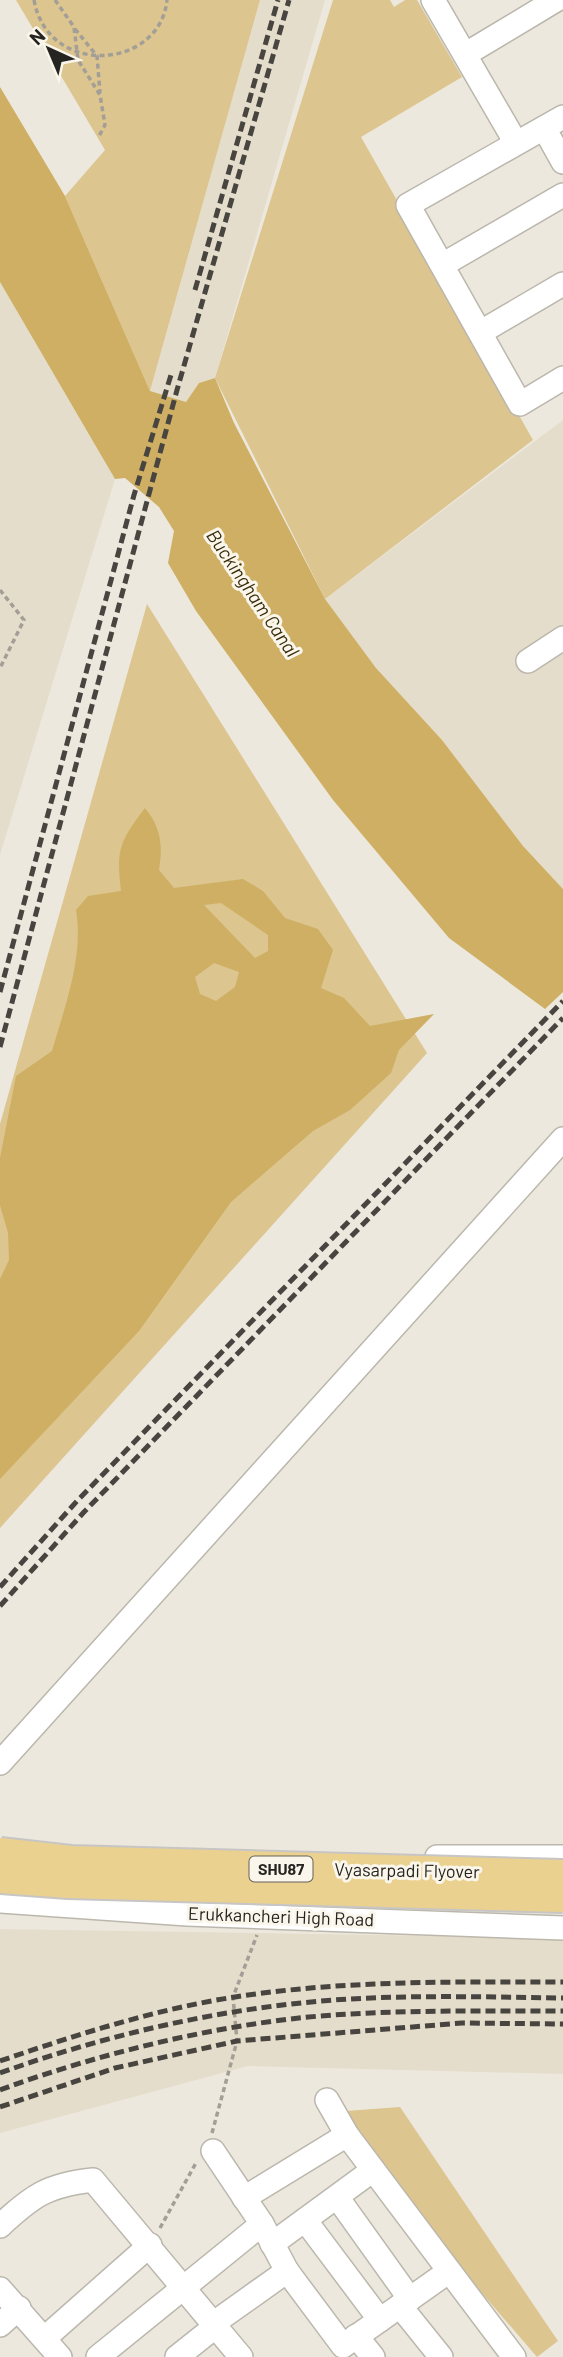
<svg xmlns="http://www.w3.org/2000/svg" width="563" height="2357" viewBox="0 0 563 2357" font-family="Barlow,sans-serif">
	<rect width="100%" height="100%" fill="#ede8de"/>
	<!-- built -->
	<g fill="#e5ddcb">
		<path d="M 260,0 L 325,0 L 215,378 L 199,383 L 186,402 L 150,391 Z"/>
		<path d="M 0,282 L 115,479 L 0,855 Z"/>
		<path d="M 563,420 L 563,889 L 523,846 L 442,740 L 376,668 L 325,599 Z"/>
		<path d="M 0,1929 L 563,1938 L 563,2074 L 248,2066 L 0,2133 Z"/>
	</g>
	<!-- green -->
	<g fill="#dcc58f">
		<path d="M 16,0 L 260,0 L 150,391 L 65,196 L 105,150 Z"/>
		<path d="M 333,0 L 390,0 L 394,7 L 405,0 L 417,0 L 462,77 L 361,137 L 533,440 L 325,599 L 215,378 Z"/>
		<path d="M 147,604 L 427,1053 L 0,1528 L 0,1124 Z"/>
		<path d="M 400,2107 L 558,2341 L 537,2357 L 431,2234 L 346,2111 Z"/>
	</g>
	<!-- water -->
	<g fill="#ceaf63" fill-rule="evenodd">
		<path d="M 0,87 L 65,196 L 150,391 L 186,402 L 199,383 L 215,378 L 234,423 L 325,599 L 376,668 L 442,740 L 523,846 L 563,889 L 563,992 L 545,1009 L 449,938 L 333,800 L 196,611 L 168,563 L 174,531 L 159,507 L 125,478 L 115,479 L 0,282 Z"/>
		<path d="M 145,808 C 161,827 163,846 159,870 L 174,888 L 243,879 L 263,891 L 285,918 L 318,929 L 333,950 L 321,988 L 344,998 L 370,1026 L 434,1014 L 399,1050 L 391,1073 L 350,1110 L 313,1131 L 231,1202 L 139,1331 L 0,1479 L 0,1279 L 9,1260 L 8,1233 L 0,1205 L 0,1158 L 16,1076 L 52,1051 C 65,1006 84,956 76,910 L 88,896 L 121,891 C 116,849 120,841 145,808 ZM 221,903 L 268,935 L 268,951 L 255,958 L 204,905 ZM 214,963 L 239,972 L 235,987 L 216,1001 L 200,994 L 195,977 Z"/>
	</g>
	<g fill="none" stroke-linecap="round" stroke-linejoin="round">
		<defs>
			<g id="minor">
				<path d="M 433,0 L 516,143"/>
				<path d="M 466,54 L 556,0"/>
				<path d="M 563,117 L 408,205 L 520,404 L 563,378"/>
				<path d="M 544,128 L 563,162"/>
				<path d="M 444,264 L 563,195"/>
				<path d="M 481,332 L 563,284"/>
				<path d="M 528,661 L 563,638"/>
				<path d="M 0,1763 L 563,1139"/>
				<path d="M 437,1857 L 563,1857"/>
				<path d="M 0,1901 L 187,1914 L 563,1928"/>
				<path d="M 327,2100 L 347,2135 L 514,2357"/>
				<path d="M 337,2197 L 410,2299"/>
				<path d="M 244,2198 L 347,2135"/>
				<path d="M 305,2220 L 380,2320"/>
				<path d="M 0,2226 C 33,2195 48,2185 93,2180 L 241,2357"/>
				<path d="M 272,2244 L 373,2170"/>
				<path d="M 287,2271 L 343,2346 L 448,2272"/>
				<path d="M 0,2289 L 60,2357"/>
				<path d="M 400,2306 L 441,2357"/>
				<path d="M 214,2323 L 287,2271 L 262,2224"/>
				<path d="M 0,2325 L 19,2308"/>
				<path d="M 356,2336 L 373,2357"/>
				<path d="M 46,2337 L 150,2245"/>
				<path d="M 98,2357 L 262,2224 L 213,2151"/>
				<path d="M 177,2357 L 216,2326"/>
			</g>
		</defs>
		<!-- minor casing -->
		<use href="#minor" stroke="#bbb7ac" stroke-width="26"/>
		<!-- path -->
		<g stroke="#a39f97" stroke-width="3.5" stroke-dasharray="5 3.5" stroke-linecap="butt">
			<path d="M 34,0 C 48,78 160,70 167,0"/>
			<path d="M 55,0 L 74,27 L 78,60 L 100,95 L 105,125 L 98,138"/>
			<path d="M 75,29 L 97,56 L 100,93"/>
			<path d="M 0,590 L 24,620 L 0,668"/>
			<path d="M 212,2133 L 237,2041 L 233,1997 L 257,1935"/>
			<path d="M 160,2228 L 197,2161"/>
		</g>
		<!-- minor -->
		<use href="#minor" stroke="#fff" stroke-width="23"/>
		<!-- rail -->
		<g stroke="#484540" stroke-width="5" stroke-dasharray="10 5" stroke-linecap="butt">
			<path d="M 195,290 L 278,0"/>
			<path d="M 0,992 L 134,495 L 171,375"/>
			<path d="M 0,1047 L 177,390 L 289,0"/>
			<path d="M 0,1587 L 77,1501 L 563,1001"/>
			<path d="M 0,1606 L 84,1512 L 563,1018"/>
			<path d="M 0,2061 C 76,2035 156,2009 235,1997 C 344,1980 453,1982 563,1982"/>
			<path d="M 0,2073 C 111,2033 231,2006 349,1999 C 420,1995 492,1997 563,1998"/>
			<path d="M 0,2090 C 105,2051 239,2019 351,2014 C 422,2010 492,2011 563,2011"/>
			<path d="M 0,2107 L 115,2068 L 237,2041 L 462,2023 L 563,2024"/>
		</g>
		<defs>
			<g id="major-bridge">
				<path d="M 0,1852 L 71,1860 L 563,1874"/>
				<path d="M 0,1879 L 68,1884 L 563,1898"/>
			</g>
		</defs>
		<!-- major-bridge casing -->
		<use href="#major-bridge" stroke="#c7c6c5" stroke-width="32" stroke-linecap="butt"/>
		<!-- major-bridge -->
		<use href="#major-bridge" stroke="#ebd18f" stroke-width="28"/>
	</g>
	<g text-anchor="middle" stroke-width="6" stroke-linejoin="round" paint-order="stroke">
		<!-- shield labels -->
		<rect fill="#faf6eb" stroke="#66635d" stroke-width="2" x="249.5" y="1856.5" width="63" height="25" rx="5"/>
		<g font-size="16" font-weight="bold" fill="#262420">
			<text x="281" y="1875">SHU87</text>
		</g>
		<!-- street labels -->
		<g font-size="18" fill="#262420" stroke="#faf6eb">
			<text transform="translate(407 1871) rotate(1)" y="6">Vyasarpadi Flyover</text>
			<text transform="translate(281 1917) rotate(2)" y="6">Erukkancheri High Road</text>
		</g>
		<!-- water labels -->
		<g font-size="19" font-style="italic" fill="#392c0a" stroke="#faf6eb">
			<text transform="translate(253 593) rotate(56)" y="7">Buckingham Canal</text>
		</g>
	</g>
	<!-- north arrow -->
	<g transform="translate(49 49) rotate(316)" stroke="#faf6eb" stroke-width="5" paint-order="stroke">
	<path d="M0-5L12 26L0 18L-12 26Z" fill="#262420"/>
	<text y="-10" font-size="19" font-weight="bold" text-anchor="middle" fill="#262420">N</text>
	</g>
</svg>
